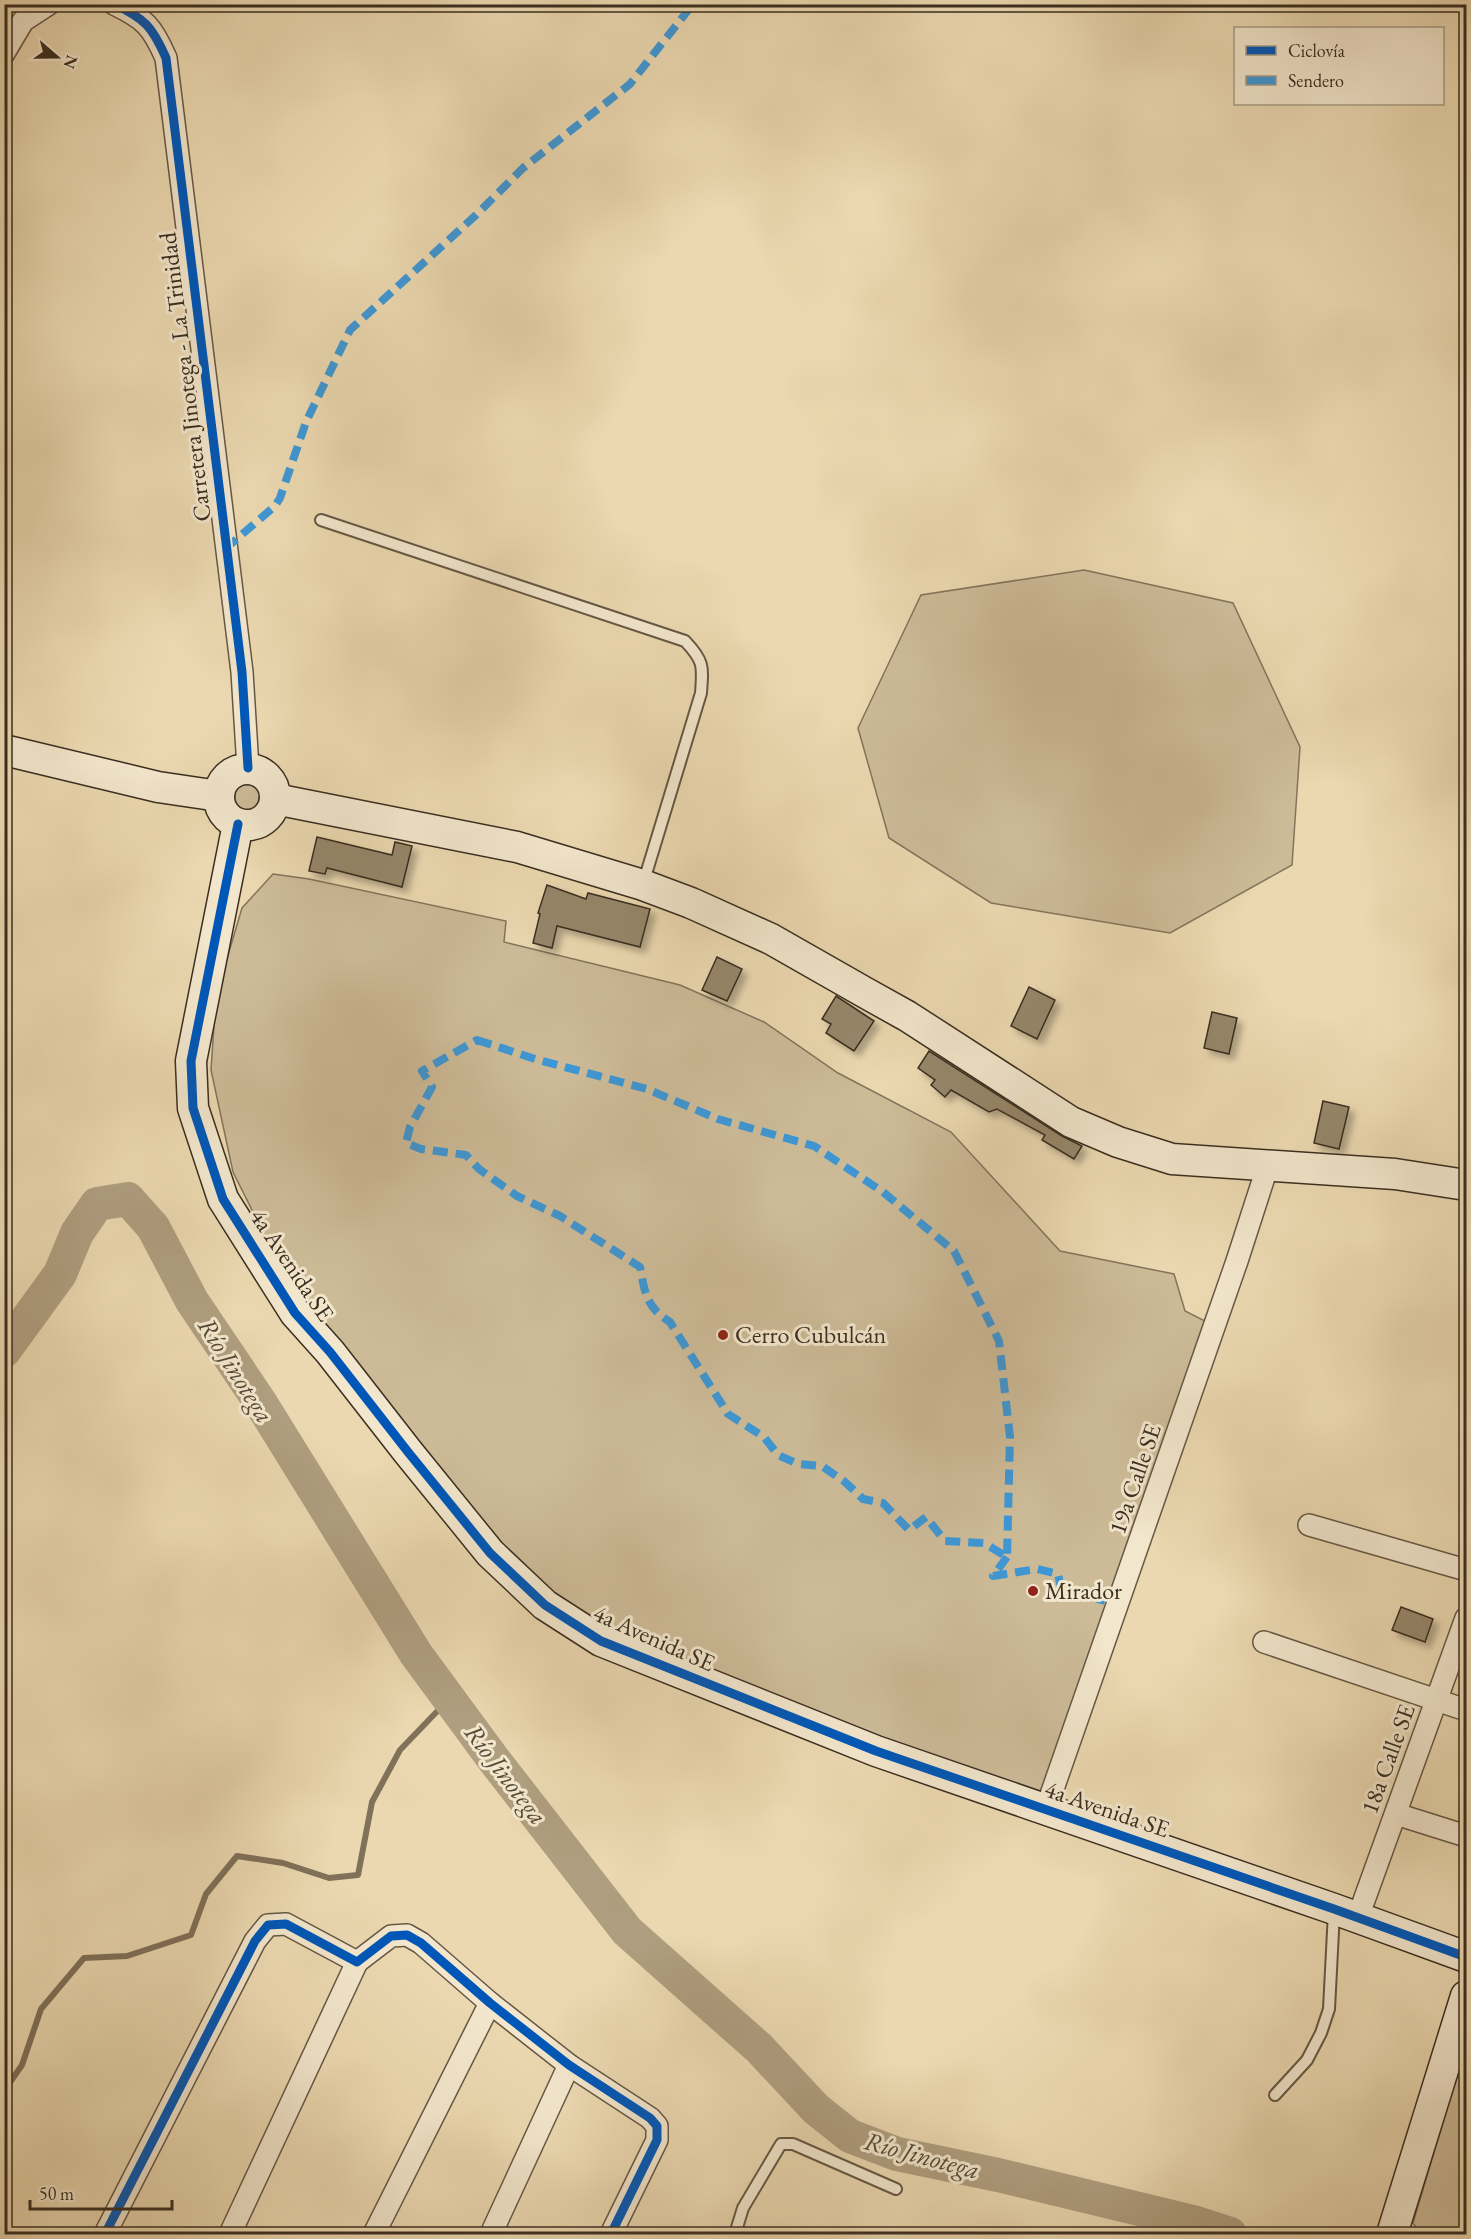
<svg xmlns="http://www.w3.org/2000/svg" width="1471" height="2239" viewBox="0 0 1471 2239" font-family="'EB Garamond',serif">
	<defs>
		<filter id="shadow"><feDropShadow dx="5.5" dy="5.5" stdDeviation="3" flood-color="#0004"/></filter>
	</defs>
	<rect width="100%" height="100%" fill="#ebd8b0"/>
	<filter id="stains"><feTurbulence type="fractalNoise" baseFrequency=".00333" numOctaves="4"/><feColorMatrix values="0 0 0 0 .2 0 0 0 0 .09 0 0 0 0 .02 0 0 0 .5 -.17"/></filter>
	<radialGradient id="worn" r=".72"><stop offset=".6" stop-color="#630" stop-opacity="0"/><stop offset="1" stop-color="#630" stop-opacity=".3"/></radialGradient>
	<!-- green -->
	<g fill="#cdbb98" stroke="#84745c" stroke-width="1.5">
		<path d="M 1084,570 L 1233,603 L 1300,747 L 1292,865 L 1170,933 L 991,903 L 889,838 L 858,728 L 921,595 Z"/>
		<circle cx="247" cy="797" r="24"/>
		<path d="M 273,874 L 309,879 L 506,921 L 504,942 L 680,985 L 764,1022 L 838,1073 L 951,1132 L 1060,1251 L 1174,1274 L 1185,1311 L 1211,1324 L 1041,1805 L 602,1639 L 492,1551 L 285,1276 L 233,1172 L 211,1070 L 216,996 L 242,908 Z"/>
		<path d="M 1466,2044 L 1466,2234 L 1421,2234 L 1413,2223 Z"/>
	</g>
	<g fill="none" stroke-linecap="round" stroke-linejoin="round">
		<!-- stream -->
		<path stroke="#807159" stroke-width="6" d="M 4,2091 L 22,2065 L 41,2009 L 84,1958 L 127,1956 L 191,1935 L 206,1894 L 237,1856 L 283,1863 L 329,1878 L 358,1875 L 372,1802 L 400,1750 L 449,1699"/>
		<!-- river -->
		<path stroke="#af9e7f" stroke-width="34" d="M 4,1351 L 60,1274 L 77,1233 L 97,1204 L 128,1199 L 153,1227 L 192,1301 L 260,1402 L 416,1654 L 494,1760 L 627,1931 L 759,2048 L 816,2109 L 850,2136 L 897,2154 L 998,2175 L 1193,2222 L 1230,2234"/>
	</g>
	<!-- building -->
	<g fill="#96866b" stroke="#3a2e20" stroke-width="1.5" filter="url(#shadow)">
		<path d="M 317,837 L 392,855 L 395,842 L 412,846 L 402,887 L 327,868 L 325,874 L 309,871 Z"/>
		<path d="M 547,885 L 586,899 L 588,893 L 650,909 L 640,947 L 557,926 L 552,948 L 533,943 L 540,914 L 538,913 Z"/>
		<path d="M 717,957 L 742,969 L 727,1001 L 702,990 Z"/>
		<path d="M 1029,987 L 1055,1000 L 1037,1039 L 1011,1026 Z"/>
		<path d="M 836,996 L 874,1021 L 854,1051 L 826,1033 L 831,1024 L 822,1019 Z"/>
		<path d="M 1212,1012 L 1237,1018 L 1229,1054 L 1204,1048 Z"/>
		<path d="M 929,1051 L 1062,1136 L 1082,1146 L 1074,1159 L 1042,1140 L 1045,1135 L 997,1109 L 989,1112 L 951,1090 L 945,1097 L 931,1085 L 935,1080 L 918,1068 Z"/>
		<path d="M 1323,1101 L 1349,1107 L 1339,1149 L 1314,1143 Z"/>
		<path d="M 1401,1607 L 1433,1619 L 1425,1642 L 1392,1630 Z"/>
	</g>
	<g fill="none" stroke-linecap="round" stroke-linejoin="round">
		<defs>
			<g id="lane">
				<path d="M 321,520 L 685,641 C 704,661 703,666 701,693 L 643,884"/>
				<path d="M 1275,2095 L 1307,2060 L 1321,2033 L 1329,2009 L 1334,1912"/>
				<path d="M 735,2234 L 743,2208 L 781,2144 L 793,2144 L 896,2189"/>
			</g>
			<g id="street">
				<path d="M 114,4 C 145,19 152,26 166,58 L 242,672 L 248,768"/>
				<path d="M 4,53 L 23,21 L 49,4"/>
				<path d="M 1309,1525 L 1466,1570"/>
				<path d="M 1264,1642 L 1466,1710"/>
				<path d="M 1046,1809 L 1237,1261 L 1268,1165"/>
				<path d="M 1396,1814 L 1466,1836"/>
				<path d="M 1358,1917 L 1466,1618"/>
				<path d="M 105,2234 L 255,1941 L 268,1925 L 286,1924 L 357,1962 L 391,1936 L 407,1935 L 421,1943 L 490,2003 L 569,2065 L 650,2118 L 657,2126 L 657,2140 L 611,2234"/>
				<path d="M 230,2234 L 357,1962"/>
				<path d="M 374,2234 L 490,2003"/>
				<path d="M 491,2234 L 569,2065"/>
			</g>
			<g id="secondary">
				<path d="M 4,750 L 158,787 L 219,796"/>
				<circle cx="247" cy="797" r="28"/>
				<path d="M 275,799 L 517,847 L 643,885 L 691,903 L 771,939 L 864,992 L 907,1016 L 1071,1122 L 1118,1142 L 1172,1159 L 1395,1174 L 1466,1185"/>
				<path d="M 238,824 L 191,1061 L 193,1108 L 223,1199 L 295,1313 L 330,1352 L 408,1452 L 490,1553 L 545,1605 L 601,1641 L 876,1751 L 1334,1909 L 1466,1957"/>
				<path d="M 1392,2234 L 1466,1996"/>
			</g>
		</defs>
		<!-- lane casing -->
		<use href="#lane" stroke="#665844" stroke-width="14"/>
		<!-- street casing -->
		<use href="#street" stroke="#665844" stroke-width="24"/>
		<!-- secondary casing -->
		<use href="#secondary" stroke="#3a2e20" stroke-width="33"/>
		<!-- lane -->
		<use href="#lane" stroke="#f2e6cc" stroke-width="10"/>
		<!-- street -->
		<use href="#street" stroke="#f2e6cc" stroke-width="21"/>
		<!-- secondary -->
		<use href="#secondary" stroke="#f2e6cc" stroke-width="30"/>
		<!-- quiet -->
		<g stroke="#3e97d5" stroke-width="8" stroke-dasharray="15 8" stroke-linecap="butt">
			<path d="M 225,549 L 275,506 L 280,498 L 306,422 L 350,330 L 476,215 L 523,168 L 630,84 L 693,4"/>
			<path d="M 477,1040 L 535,1059 L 647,1089 L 718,1119 L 814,1146 L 883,1192 L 954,1251 L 999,1341 L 1010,1437 L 1007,1557 L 984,1543 L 945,1541 L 926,1517 L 909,1530 L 883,1503 L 863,1499 L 845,1482 L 822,1466 L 798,1464 L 778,1455 L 764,1437 L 728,1414 L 670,1322 C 646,1307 645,1293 640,1267 L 560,1216 L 517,1196 L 479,1169 L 466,1155 L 421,1149 L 406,1143 L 410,1127 L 432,1087 L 422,1071 Z"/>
			<path d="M 1007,1557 L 993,1576 L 1037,1569 L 1058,1574 L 1061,1588 L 1105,1601"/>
		</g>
		<defs>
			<g id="cycleway">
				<path d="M 114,4 C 145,19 152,26 166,58 L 242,672 L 248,768"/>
				<path d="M 238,824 L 191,1061 L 193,1108 L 223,1199 L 295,1313 L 330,1352 L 408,1452 L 490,1553 L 545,1605 L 601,1641 L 876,1751 L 1334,1909 L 1466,1957"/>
				<path d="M 105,2234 L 255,1941 L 268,1925 L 286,1924 L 357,1962 L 391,1936 L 407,1935 L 421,1943 L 490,2003 L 569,2065 L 650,2118 L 657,2126 L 657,2140 L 611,2234"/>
			</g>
		</defs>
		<!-- cycleway casing -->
		<use href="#cycleway" stroke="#f2e6cc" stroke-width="13"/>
		<!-- cycleway -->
		<use href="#cycleway" stroke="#0057b8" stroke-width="9"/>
	</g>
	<!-- markers -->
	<g fill="#8f2418" stroke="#f2e6cc" stroke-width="2">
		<circle cx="723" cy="1335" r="6"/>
		<circle cx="1033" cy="1591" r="6"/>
	</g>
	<g text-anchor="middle" stroke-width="6" stroke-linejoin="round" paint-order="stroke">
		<!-- street labels -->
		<g font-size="24" fill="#3a2e20" stroke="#f2e6cc">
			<text transform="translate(185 377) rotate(-97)" y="8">Carretera Jinotega - La Trinidad</text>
			<text transform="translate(292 1265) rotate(56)" y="8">4a Avenida SE</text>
			<text transform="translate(1135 1479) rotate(-71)" y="8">19a Calle SE</text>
			<text transform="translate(654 1638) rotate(24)" y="8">4a Avenida SE</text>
			<text transform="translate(1388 1759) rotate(-70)" y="8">18a Calle SE</text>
			<text transform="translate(1107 1809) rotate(19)" y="8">4a Avenida SE</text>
		</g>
		<!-- poi labels -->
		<g font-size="24" fill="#3a2e20" stroke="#f2e6cc" text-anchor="start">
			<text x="735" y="1343">Cerro Cubulcán</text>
			<text x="1045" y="1599">Mirador</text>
		</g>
		<!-- water labels -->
		<g font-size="26" font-style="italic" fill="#574a38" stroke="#f2e6cc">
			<text transform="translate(236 1370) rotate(58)" y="9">Río Jinotega</text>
			<text transform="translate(506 1774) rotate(53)" y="9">Río Jinotega</text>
			<text transform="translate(922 2155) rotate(15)" y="9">Río Jinotega</text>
		</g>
	</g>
	<!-- margin -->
	<rect width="1471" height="2239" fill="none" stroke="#ebd8b0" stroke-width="24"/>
	<rect x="6" y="6" width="1459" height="2227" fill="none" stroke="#3a2e20" stroke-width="3"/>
	<rect x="12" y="12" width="1447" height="2215" fill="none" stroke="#3a2e20" stroke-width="1.5"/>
	<!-- legend -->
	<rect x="1234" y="27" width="210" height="78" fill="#f2e6cc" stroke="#a89c87" stroke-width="1.5"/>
	<rect x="1246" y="46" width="30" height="9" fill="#0057b8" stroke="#a89c87" stroke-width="1.5"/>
	<text x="1288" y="57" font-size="18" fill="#3a2e20">Ciclovía</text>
	<rect x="1246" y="76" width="30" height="9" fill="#3e97d5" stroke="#a89c87" stroke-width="1.5"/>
	<text x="1288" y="87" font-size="18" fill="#3a2e20">Sendero</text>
	<!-- north arrow -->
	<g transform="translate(57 57) rotate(110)" stroke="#f2e6cc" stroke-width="4.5" paint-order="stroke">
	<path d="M0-4.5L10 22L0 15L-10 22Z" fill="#3a2e20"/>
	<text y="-9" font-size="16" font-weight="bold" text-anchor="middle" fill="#3a2e20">N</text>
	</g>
	<!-- scale -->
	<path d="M30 2200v9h142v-9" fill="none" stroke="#3a2e20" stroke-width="3"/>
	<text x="39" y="2200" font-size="18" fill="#3a2e20" stroke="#f2e6cc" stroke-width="4.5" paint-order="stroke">50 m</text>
	<rect width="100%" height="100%" filter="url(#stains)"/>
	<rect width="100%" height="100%" fill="url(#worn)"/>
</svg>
